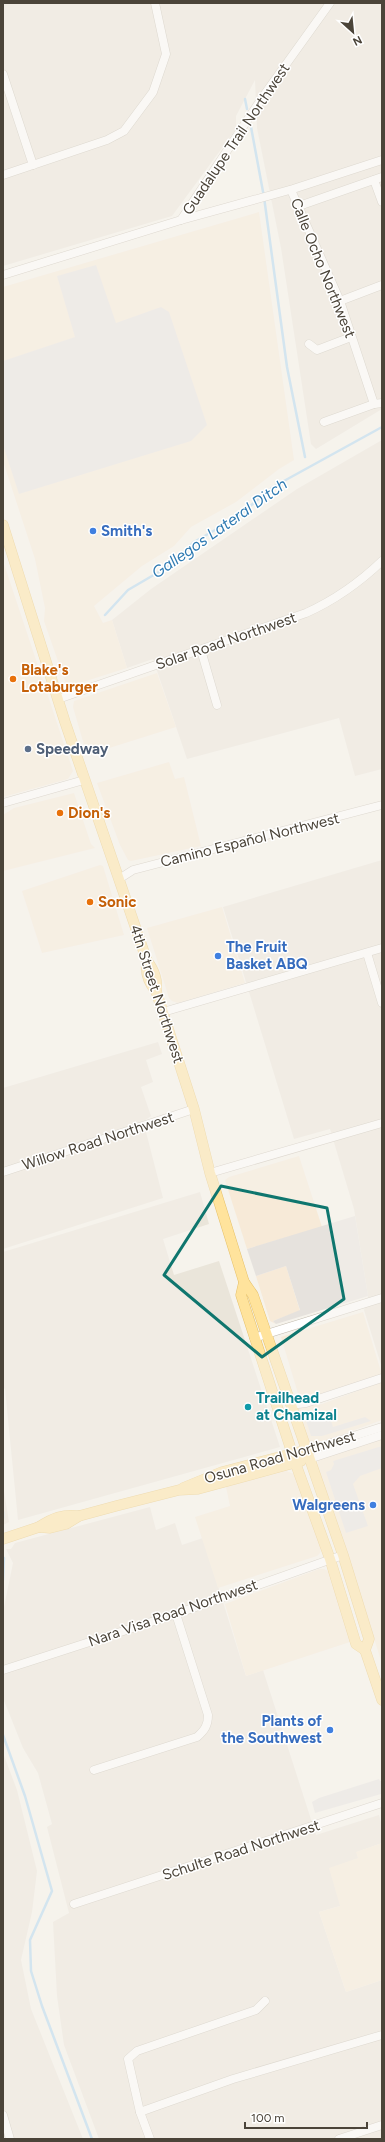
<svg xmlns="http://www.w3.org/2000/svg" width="385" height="2142" viewBox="0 0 385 2142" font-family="Figtree,sans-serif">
	<rect width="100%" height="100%" fill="#f6f3ec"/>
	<!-- residential -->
	<g fill="#eae5da">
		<path d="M 3,3 L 382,3 L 382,409 L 316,449 L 311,444 L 281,248 L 257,128 L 255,80 L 236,116 L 236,129 L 172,216 L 3,266 Z"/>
		<path d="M 382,440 L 382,769 L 355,776 L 339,718 L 187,759 L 153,659 L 127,668 L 112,620 L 151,589 L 297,489 Z"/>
		<path d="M 382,860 L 382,1368 L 364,1310 L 368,1296 L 354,1209 L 330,1129 L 294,1139 L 223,907 Z"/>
		<path d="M 158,1042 L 162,1054 L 146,1060 L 153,1082 L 141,1087 L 151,1116 L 144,1121 L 146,1132 L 163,1198 L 3,1249 L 3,1088 Z"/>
		<path d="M 200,1192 L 209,1224 L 163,1239 L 174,1275 L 219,1261 L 280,1447 L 18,1520 L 5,1389 L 3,1387 L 3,1252 Z"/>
		<path d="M 3,1485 L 9,1522 L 3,1525 Z"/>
		<path d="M 150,1507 L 156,1530 L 175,1523 L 182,1545 L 203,1538 L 246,1676 L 263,1670 L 316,1835 L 379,1815 L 382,1826 L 382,1843 L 357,1852 L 358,1858 L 340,1906 L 319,1912 L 346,1992 L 382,1980 L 382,2139 L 99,2139 L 64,2045 L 57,1996 L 53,1922 L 69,1913 L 47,1827 L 52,1824 L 38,1773 L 23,1748 L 3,1698 L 3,1612 L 13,1563 L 6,1549 L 11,1549 L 15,1543 Z"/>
		<path d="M 3,1753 L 17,1790 L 37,1871 L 32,1912 L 21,1960 L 31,2009 L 83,2139 L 3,2139 Z"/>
	</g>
	<!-- commercial -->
	<g fill="#f7ead8">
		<path d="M 259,212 L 294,460 L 279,469 L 236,502 L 191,527 L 174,546 L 142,566 L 94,606 L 103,623 L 112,620 L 127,668 L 67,687 L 44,621 L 45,608 L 35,559 L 3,461 L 3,287 Z"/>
		<path d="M 3,561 L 73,771 L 68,779 L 3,797 Z"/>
		<path d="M 157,673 L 176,727 L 87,755 L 73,707 L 74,701 Z"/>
		<path d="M 169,762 L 175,779 L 184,777 L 201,846 L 131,861 L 128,860 L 120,845 L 97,783 Z"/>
		<path d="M 74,793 L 91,844 L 95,848 L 3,871 L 3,815 L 14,808 Z"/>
		<path d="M 100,865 L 103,866 L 124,935 L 42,953 L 22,891 Z"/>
		<path d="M 222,907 L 245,983 L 178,1003 L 172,1001 L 169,998 L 147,928 Z"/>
		<path d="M 299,1156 L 322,1227 L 247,1249 L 225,1180 L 229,1177 Z"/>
		<path d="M 286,1266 L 300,1311 L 278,1319 L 273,1321 L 276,1324 L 270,1321 L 256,1276 Z"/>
		<path d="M 363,1312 L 382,1375 L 300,1400 L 281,1337 Z"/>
		<path d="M 382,1382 L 382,1420 L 327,1440 L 313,1443 L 307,1439 L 296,1408 L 322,1404 Z"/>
		<path d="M 382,1437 L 382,1664 L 342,1535 L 317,1465 L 318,1461 L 323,1457 Z"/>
		<path d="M 286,1471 L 294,1474 L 321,1548 L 320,1553 L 317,1556 L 218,1588 L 195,1517 L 230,1506 L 226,1487 Z"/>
		<path d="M 319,1569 L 324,1569 L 330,1572 L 353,1641 L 246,1676 L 225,1604 Z"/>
		<path d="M 382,1843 L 382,1980 L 346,1992 L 319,1912 L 340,1906 L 329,1868 L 358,1858 L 356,1852 Z"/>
	</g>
	<!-- industrial -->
	<path fill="#e6e2dd" d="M 355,1216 L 368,1296 L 276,1324 L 273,1321 L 300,1310 L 286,1266 L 256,1276 L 247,1249 Z"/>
	<!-- parking -->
	<g fill="#e5e3e0">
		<path d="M 96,265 L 116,323 L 161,307 L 169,312 L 207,425 L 191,441 L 19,494 L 3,445 L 3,361 L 75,337 L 57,276 Z"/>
		<path d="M 328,1411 L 333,1427 L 365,1417 L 371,1421 L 322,1436 L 311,1436 L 305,1417 Z"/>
		<path d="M 382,1446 L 382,1468 L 360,1476 L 353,1484 L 368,1526 L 346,1533 L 326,1472 L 331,1470 L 334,1464 L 333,1461 Z"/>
		<path d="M 379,1779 L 380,1781 L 382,1781 L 381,1794 L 315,1813 L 312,1802 L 319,1798 Z"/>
	</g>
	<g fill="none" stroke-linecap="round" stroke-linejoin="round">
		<!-- stream -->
		<g stroke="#a9d4f2" stroke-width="2.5">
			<path d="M 245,99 L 247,109"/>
			<path d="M 251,127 L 264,197 L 287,367 L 305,457"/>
			<path d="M 105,615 L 128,590 L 169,566 L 194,542 L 236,518 L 273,487 L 382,427"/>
			<path d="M 3,1512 L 3,1518"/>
			<path d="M 3,1580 L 4,1558"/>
			<path d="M 3,1735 L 25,1796 L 52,1891 L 30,1940 L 31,1971 L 42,2006 L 92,2139"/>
		</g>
		<defs>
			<g id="minor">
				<path d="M 3,74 L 33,165"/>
				<path d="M 3,175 L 107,140 L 124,131 L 153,92 L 166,54 L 155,3"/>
				<path d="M 374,180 L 382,202"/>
				<path d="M 291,190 L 340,301 L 374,404"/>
				<path d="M 299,206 L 382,177"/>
				<path d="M 181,220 L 293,189 L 382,160"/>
				<path d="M 3,275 L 181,220 L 264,95 L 330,3"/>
				<path d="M 340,301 L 382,285"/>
				<path d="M 309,344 L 317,350 L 351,337"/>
				<path d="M 324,422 L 374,404 L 382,403"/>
				<path d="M 201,650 L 217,705"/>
				<path d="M 58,699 L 306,613 C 335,600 359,583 382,561"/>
				<path d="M 3,803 L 84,780"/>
				<path d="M 119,879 L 133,870 L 382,805"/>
				<path d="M 367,953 L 382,1003"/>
				<path d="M 163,1012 L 382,948"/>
				<path d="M 3,1172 L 194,1109"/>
				<path d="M 210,1173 L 382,1123"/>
				<path d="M 254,1338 L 382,1298"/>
				<path d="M 289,1400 L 298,1404 L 306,1403 L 382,1378"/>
				<path d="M 306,1451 L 382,1427"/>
				<path d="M 309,1459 L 382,1435"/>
				<path d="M 3,1670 L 176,1614 L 343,1555"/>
				<path d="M 94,1770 L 197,1737 C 205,1730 208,1725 208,1715 L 176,1614"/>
				<path d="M 74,1904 L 382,1803"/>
				<path d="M 140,2112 L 233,2079 L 382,2035"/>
				<path d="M 3,2115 L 10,2139"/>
				<path d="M 150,2139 L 140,2112 L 128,2059 L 137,2051 L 256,2010 L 265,2001"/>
				<path d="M 339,2139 L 382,2125"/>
			</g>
			<g id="major">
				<path d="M 3,525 L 65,722 L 147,961 C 145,973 148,982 156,991 L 194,1109 L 210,1173 L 244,1282 L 253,1295 L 343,1555 L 369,1639 L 365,1650 L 382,1700"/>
				<path d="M 147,961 C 154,970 158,979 156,991"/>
				<path d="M 244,1282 L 241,1295 L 295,1462 L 330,1559 L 356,1644 L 365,1650"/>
				<path d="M 183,1488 L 222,1472 L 299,1452"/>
				<path d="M 39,1527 C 53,1518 63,1514 79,1516"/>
				<path d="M 3,1539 L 39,1527 L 50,1528 L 66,1524 L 79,1516 L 116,1506 L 179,1490 L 198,1489 L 301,1461"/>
			</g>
		</defs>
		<!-- minor casing -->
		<use href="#minor" stroke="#c2bbae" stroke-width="9"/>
		<!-- major casing -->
		<use href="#major" stroke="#e6c16a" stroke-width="11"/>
		<!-- minor -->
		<use href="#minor" stroke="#fff" stroke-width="8"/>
		<!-- major -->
		<use href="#major" stroke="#ffe39c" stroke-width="10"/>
	</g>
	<!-- marked area -->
	<path d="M0 0H385V2142H0ZM 221,1186 L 327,1208 L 344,1299 L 262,1357 L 164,1275 Z" fill="#f6f3ec" fill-opacity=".55" fill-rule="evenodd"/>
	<path fill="none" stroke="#0f766e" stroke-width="3" stroke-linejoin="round" d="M 221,1186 L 327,1208 L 344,1299 L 262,1357 L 164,1275 Z"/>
	<!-- markers -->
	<g fill="#3f7fe0" stroke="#fff" stroke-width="1.5">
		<circle cx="93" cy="531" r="4"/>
		<circle cx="218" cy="956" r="4"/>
		<circle cx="373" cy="1505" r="4"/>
		<circle cx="330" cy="1730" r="4"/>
	</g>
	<g fill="#e8710a" stroke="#fff" stroke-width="1.5">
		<circle cx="13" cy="679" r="4"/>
		<circle cx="60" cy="813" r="4"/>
		<circle cx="90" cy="902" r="4"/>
	</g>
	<circle fill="#5c6f8a" stroke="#fff" stroke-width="1.5" cx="28" cy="749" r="4"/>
	<circle fill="#0f9aa8" stroke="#fff" stroke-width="1.5" cx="248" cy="1407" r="4"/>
	<g text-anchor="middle" stroke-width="3" stroke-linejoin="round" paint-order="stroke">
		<!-- street labels -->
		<g font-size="15" fill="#4b4439" stroke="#fff">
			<text transform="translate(236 139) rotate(-56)" y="5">Guadalupe Trail Northwest</text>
			<text transform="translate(323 268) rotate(68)" y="5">Calle Ocho Northwest</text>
			<text transform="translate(226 641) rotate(-19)" y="5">Solar Road Northwest</text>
			<text transform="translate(250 840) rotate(-14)" y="5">Camino Español Northwest</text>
			<text transform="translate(157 994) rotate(72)" y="5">4th Street Northwest</text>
			<text transform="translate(98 1141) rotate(-18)" y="5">Willow Road Northwest</text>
			<text transform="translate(280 1457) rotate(-16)" y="5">Osuna Road Northwest</text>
			<text transform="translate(173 1613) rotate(-19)" y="5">Nara Visa Road Northwest</text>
			<text transform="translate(241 1850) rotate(-18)" y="5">Schulte Road Northwest</text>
		</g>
		<!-- shop labels -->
		<g font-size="15" font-weight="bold" fill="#366cbe" stroke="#fff" text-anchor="start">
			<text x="101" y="536">Smith's</text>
			<text x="226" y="952">The Fruit<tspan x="226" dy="17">Basket ABQ</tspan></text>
			<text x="365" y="1510" text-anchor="end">Walgreens</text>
			<text x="322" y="1726" text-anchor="end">Plants of<tspan x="322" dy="17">the Southwest</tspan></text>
		</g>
		<!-- food labels -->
		<g font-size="15" font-weight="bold" fill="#c56008" stroke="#fff" text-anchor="start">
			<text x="21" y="675">Blake's<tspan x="21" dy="17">Lotaburger</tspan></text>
			<text x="68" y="818">Dion's</text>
			<text x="98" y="907">Sonic</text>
		</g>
		<!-- service labels -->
		<g font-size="15" font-weight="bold" fill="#4e5e75" stroke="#fff" text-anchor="start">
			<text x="36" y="754">Speedway</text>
		</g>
		<!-- culture labels -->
		<g font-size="15" font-weight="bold" fill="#0d838f" stroke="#fff" text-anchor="start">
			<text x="256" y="1403">Trailhead<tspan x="256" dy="17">at Chamizal</tspan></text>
		</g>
		<!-- water labels -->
		<g font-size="16" font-style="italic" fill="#2e7ab2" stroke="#fff">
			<text transform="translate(219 528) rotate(-35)" y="6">Gallegos Lateral Ditch</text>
		</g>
	</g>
	<!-- border -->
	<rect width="385" height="2142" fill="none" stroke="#4b4439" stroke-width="8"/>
	<!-- north arrow -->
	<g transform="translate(353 32) rotate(153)" stroke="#ffffff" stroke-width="3" paint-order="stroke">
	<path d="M0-3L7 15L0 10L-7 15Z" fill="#4b4439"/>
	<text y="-6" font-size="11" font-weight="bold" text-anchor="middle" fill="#4b4439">N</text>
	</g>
	<!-- scale -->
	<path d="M245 2122v6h122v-6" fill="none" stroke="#4b4439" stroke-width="2"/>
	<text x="251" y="2122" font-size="12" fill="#4b4439" stroke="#ffffff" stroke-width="3" paint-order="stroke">100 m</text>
</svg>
